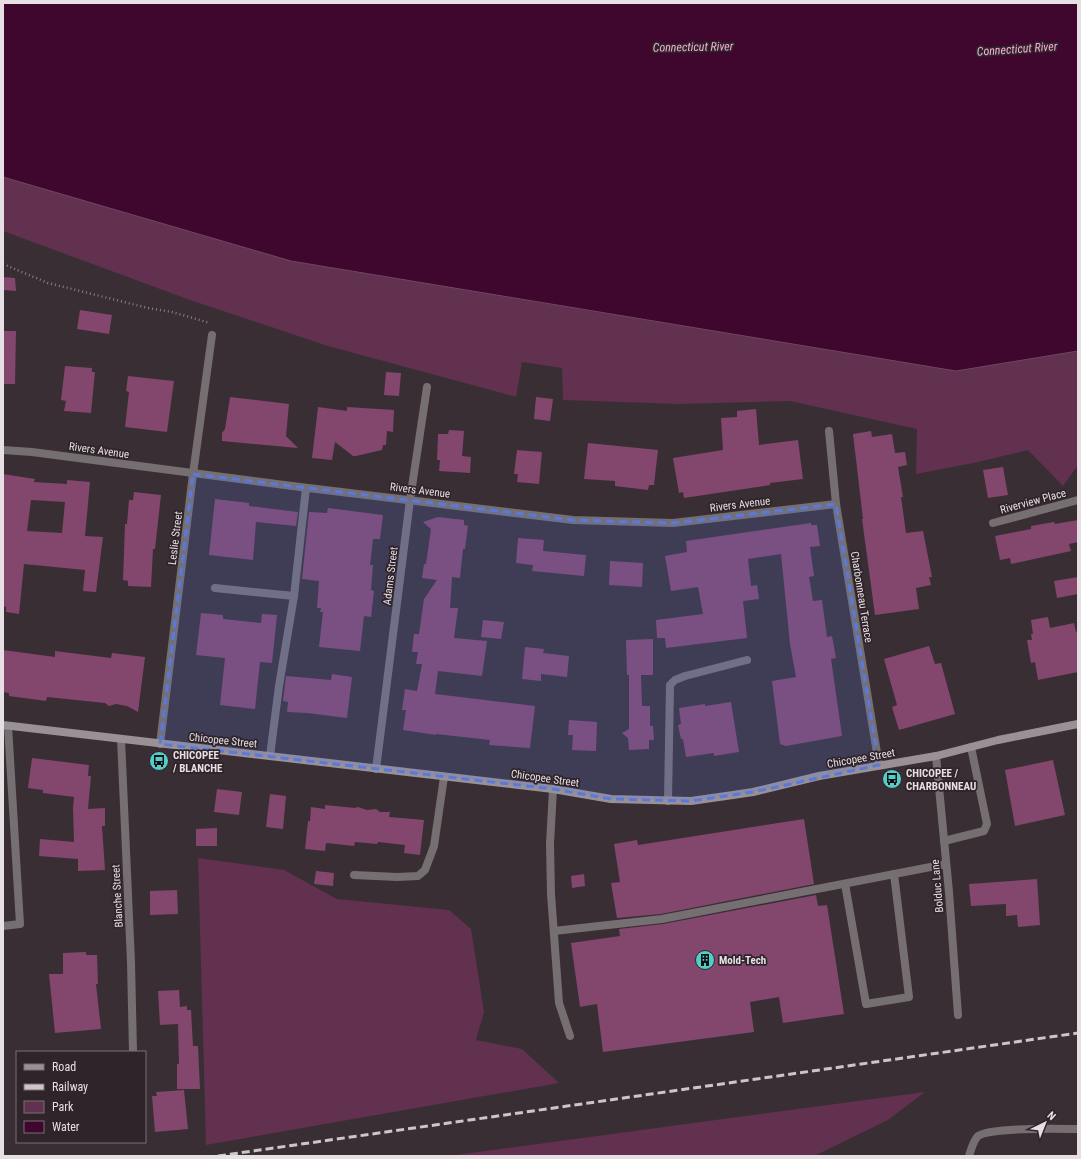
<svg xmlns="http://www.w3.org/2000/svg" width="1081" height="1159" viewBox="0 0 1081 1159" font-family="'Roboto Condensed',sans-serif">
	<rect width="100%" height="100%" fill="#392e34"/>
	<!-- green -->
	<g fill="#61314f">
		<path d="M 3,177 L 291,261 L 956,371 L 1078,351 L 1078,465 L 1063,486 L 1028,450 L 978,462 L 916,474 L 917,429 L 790,401 L 679,404 L 563,400 L 562,368 L 522,362 L 516,397 L 328,346 L 190,300 L 3,231 Z"/>
		<path d="M 198,858 L 284,870 L 337,899 L 449,910 L 471,929 L 484,1012 L 476,1040 L 522,1049 L 559,1083 L 206,1145 Z"/>
		<path d="M 925,1092 L 888,1120 L 814,1156 L 448,1156 Z"/>
	</g>
	<!-- water -->
	<path fill="#3f062e" stroke="#714764" d="M 3,3 L 1078,3 L 1078,351 L 956,371 L 291,261 L 3,177 Z"/>
	<!-- building -->
	<g fill="#83466d" fill-rule="evenodd">
		<path d="M 3,277 L 15,278 L 16,291 L 3,290 Z"/>
		<path d="M 80,310 L 112,315 L 109,334 L 77,329 Z"/>
		<path d="M 3,331 L 16,331 L 15,384 L 3,384 Z"/>
		<path d="M 65,366 L 92,368 L 92,372 L 95,372 L 91,413 L 64,411 L 66,401 L 61,400 Z"/>
		<path d="M 386,372 L 401,373 L 399,396 L 384,395 Z"/>
		<path d="M 128,376 L 174,381 L 167,432 L 125,427 L 129,392 L 126,391 Z"/>
		<path d="M 230,397 L 289,404 L 286,436 L 298,448 L 222,441 L 222,433 L 225,429 Z"/>
		<path d="M 536,397 L 553,399 L 550,421 L 534,419 Z"/>
		<path d="M 318,407 L 347,411 L 347,407 L 394,410 L 393,432 L 387,431 L 386,445 L 383,445 L 382,450 L 356,456 L 353,456 L 335,442 L 332,460 L 312,458 Z"/>
		<path d="M 756,409 L 759,445 L 798,440 L 803,479 L 770,483 L 770,485 L 684,498 L 683,492 L 679,493 L 673,458 L 723,450 L 721,418 L 737,417 L 737,411 Z"/>
		<path d="M 449,430 L 464,431 L 462,456 L 471,457 L 470,473 L 439,471 L 440,460 L 437,460 L 438,434 L 448,434 Z"/>
		<path d="M 871,431 L 872,437 L 892,434 L 895,453 L 905,452 L 907,465 L 898,467 L 903,497 L 901,497 L 906,533 L 923,531 L 932,577 L 929,577 L 931,585 L 916,588 L 919,609 L 875,615 L 862,519 L 863,519 L 853,434 Z"/>
		<path d="M 588,443 L 658,450 L 654,485 L 649,485 L 648,490 L 615,486 L 615,481 L 584,479 Z"/>
		<path d="M 517,450 L 542,452 L 539,484 L 517,482 L 518,474 L 514,474 Z"/>
		<path d="M 1003,467 L 1008,495 L 988,498 L 983,470 Z"/>
		<path d="M 3,474 L 35,479 L 34,482 L 67,484 L 67,480 L 90,482 L 85,536 L 103,537 L 96,592 L 83,591 L 85,570 L 24,564 L 19,614 L 6,612 L 6,607 L 3,606 ZM 31,500 L 65,502 L 62,533 L 27,531 Z"/>
		<path d="M 134,492 L 161,495 L 155,549 L 153,549 L 151,587 L 128,586 L 128,581 L 123,580 L 125,524 L 127,524 L 129,500 L 133,500 Z"/>
		<path d="M 215,499 L 249,503 L 249,506 L 298,512 L 296,526 L 256,522 L 253,560 L 209,555 Z"/>
		<path d="M 328,508 L 383,515 L 380,539 L 373,539 L 370,565 L 373,565 L 371,590 L 374,591 L 371,617 L 364,616 L 360,651 L 319,647 L 323,612 L 320,612 L 321,608 L 317,608 L 319,581 L 302,579 L 309,512 L 327,513 Z"/>
		<path d="M 438,517 L 464,520 L 464,525 L 468,526 L 465,549 L 463,549 L 460,578 L 452,577 L 450,608 L 458,608 L 454,638 L 487,641 L 482,676 L 438,671 L 435,694 L 535,706 L 530,748 L 489,745 L 490,740 L 436,734 L 436,735 L 403,730 L 406,710 L 402,710 L 405,689 L 417,691 L 422,664 L 416,664 L 418,652 L 412,652 L 414,634 L 419,634 L 424,599 L 437,580 L 422,578 L 424,564 L 426,564 L 431,529 L 423,522 Z"/>
		<path d="M 1078,520 L 1078,542 L 1069,544 L 1071,551 L 1011,564 L 1010,558 L 1000,560 L 995,536 L 1031,529 L 1031,526 L 1054,522 L 1055,524 Z"/>
		<path d="M 811,523 L 811,525 L 817,525 L 820,546 L 810,547 L 814,576 L 809,577 L 813,601 L 822,600 L 827,637 L 832,636 L 836,658 L 831,659 L 842,736 L 786,746 L 780,744 L 772,681 L 796,677 L 790,644 L 781,554 L 748,559 L 751,586 L 757,585 L 759,599 L 743,601 L 747,638 L 666,648 L 665,638 L 657,638 L 656,620 L 703,614 L 698,587 L 671,591 L 665,556 L 687,552 L 686,541 Z"/>
		<path d="M 518,538 L 544,540 L 543,551 L 586,555 L 584,576 L 532,571 L 533,565 L 516,563 Z"/>
		<path d="M 610,561 L 643,563 L 642,587 L 609,585 Z"/>
		<path d="M 1078,577 L 1078,594 L 1057,598 L 1054,581 Z"/>
		<path d="M 201,613 L 223,615 L 223,619 L 261,623 L 262,614 L 277,615 L 272,663 L 260,662 L 255,709 L 220,705 L 225,658 L 196,655 Z"/>
		<path d="M 1048,617 L 1050,628 L 1074,623 L 1076,632 L 1078,631 L 1078,672 L 1038,680 L 1035,662 L 1031,663 L 1027,640 L 1032,640 L 1031,634 L 1033,634 L 1031,620 Z"/>
		<path d="M 483,620 L 504,622 L 501,639 L 481,637 Z"/>
		<path d="M 653,639 L 653,675 L 641,675 L 642,706 L 650,706 L 650,726 L 653,726 L 654,740 L 649,740 L 649,749 L 629,750 L 628,738 L 622,733 L 629,729 L 629,675 L 627,675 L 626,640 Z"/>
		<path d="M 929,646 L 935,664 L 941,663 L 955,714 L 899,730 L 892,707 L 897,705 L 884,659 Z"/>
		<path d="M 525,647 L 544,649 L 543,653 L 569,656 L 567,677 L 541,674 L 541,681 L 522,679 Z"/>
		<path d="M 3,650 L 55,657 L 55,651 L 111,658 L 112,653 L 145,657 L 138,712 L 127,706 L 116,704 L 109,706 L 105,703 L 47,697 L 46,701 L 9,696 L 9,693 L 3,692 Z"/>
		<path d="M 332,674 L 352,677 L 347,718 L 307,713 L 287,712 L 288,702 L 283,701 L 286,676 L 331,680 Z"/>
		<path d="M 731,702 L 739,752 L 714,756 L 714,753 L 686,757 L 683,739 L 681,739 L 678,725 L 681,724 L 679,708 L 705,704 L 705,706 Z"/>
		<path d="M 569,720 L 597,722 L 596,751 L 572,750 L 573,735 L 568,735 Z"/>
		<path d="M 32,758 L 89,765 L 88,776 L 91,776 L 88,809 L 105,808 L 105,826 L 102,826 L 105,870 L 78,871 L 78,859 L 39,856 L 40,839 L 74,842 L 73,808 L 74,797 L 43,793 L 43,790 L 28,788 Z"/>
		<path d="M 1053,760 L 1065,815 L 1015,826 L 1005,770 Z"/>
		<path d="M 217,789 L 242,792 L 239,815 L 214,812 Z"/>
		<path d="M 270,794 L 286,796 L 283,829 L 266,827 Z"/>
		<path d="M 325,805 L 355,808 L 358,807 L 367,810 L 376,809 L 380,812 L 390,812 L 389,817 L 424,820 L 420,855 L 404,853 L 405,845 L 378,842 L 377,844 L 355,842 L 354,846 L 326,843 L 325,851 L 305,849 L 308,821 L 310,821 L 311,807 L 325,809 Z"/>
		<path d="M 804,819 L 814,884 L 661,914 L 617,918 L 611,883 L 620,882 L 614,844 L 637,840 L 638,845 Z"/>
		<path d="M 217,828 L 217,846 L 196,846 L 196,829 Z"/>
		<path d="M 316,871 L 334,873 L 333,886 L 314,884 Z"/>
		<path d="M 584,874 L 585,886 L 572,888 L 571,876 Z"/>
		<path d="M 1037,879 L 1040,925 L 1018,927 L 1017,915 L 1006,916 L 1006,904 L 971,906 L 969,884 Z"/>
		<path d="M 177,890 L 178,914 L 150,915 L 150,891 Z"/>
		<path d="M 816,895 L 818,906 L 827,905 L 844,1014 L 783,1023 L 779,997 L 750,1002 L 754,1032 L 603,1052 L 597,1004 L 580,1007 L 571,943 L 620,936 L 619,929 L 663,924 Z"/>
		<path d="M 86,952 L 86,955 L 97,955 L 98,984 L 96,984 L 101,1029 L 55,1033 L 49,974 L 63,974 L 63,953 Z"/>
		<path d="M 179,990 L 180,1007 L 187,1006 L 187,1010 L 191,1010 L 193,1046 L 198,1046 L 200,1089 L 177,1089 L 177,1064 L 179,1064 L 178,1024 L 160,1025 L 158,991 Z"/>
		<path d="M 184,1090 L 188,1129 L 155,1132 L 152,1096 L 157,1096 L 156,1092 Z"/>
	</g>
	<g fill="none" stroke-linecap="round" stroke-linejoin="round">
		<!-- path -->
		<path stroke="#887f84" stroke-width="2.5" stroke-dasharray="1 3" stroke-linecap="butt" d="M 3,264 L 48,283 L 148,308 L 172,312 L 210,323"/>
		<!-- lane -->
		<g stroke="#756f72" stroke-width="8">
			<path d="M 215,588 L 294,596 L 279,686 L 270,756"/>
			<path d="M 294,596 L 306,488"/>
			<path d="M 553,789 L 550,844 L 551,894 L 559,1003 L 570,1036"/>
			<path d="M 668,801 L 670,685 L 675,680 L 685,676 L 747,660"/>
			<path d="M 944,841 L 984,831 L 987,824 L 971,747"/>
			<path d="M 354,875 L 397,877 L 418,876 L 425,870 L 434,846 L 444,777"/>
			<path d="M 845,884 L 866,1004 L 909,997 L 894,874"/>
			<path d="M 3,926 L 20,924 L 8,726"/>
			<path d="M 554,931 L 662,919 L 946,864"/>
		</g>
		<!-- street -->
		<g stroke="#756f72" stroke-width="8">
			<path d="M 829,431 L 836,504 L 879,765"/>
			<path d="M 3,450 L 32,452 L 300,487 L 573,520 L 673,523 L 836,504"/>
			<path d="M 993,523 L 1078,500"/>
			<path d="M 121,739 L 131,962 L 133,1052"/>
			<path d="M 160,744 L 193,474 L 212,335"/>
			<path d="M 936,756 L 949,892 L 958,1015"/>
			<path d="M 376,769 L 410,500 L 427,387"/>
			<path d="M 969,1156 C 971,1150 973,1141 978,1136 C 991,1127 1059,1129 1078,1129"/>
		</g>
		<!-- secondary -->
		<path stroke="#9a9196" stroke-width="8" d="M 3,725 L 553,789 L 611,799 L 691,801 L 733,795 L 753,792 L 819,776 L 936,756 L 998,740 L 1078,724"/>
		<!-- rail -->
		<path stroke="#ccc5c9" stroke-width="3" stroke-dasharray="8 4" stroke-linecap="butt" d="M 218,1156 L 1078,1033"/>
	</g>
	<!-- marked area -->
	<path fill="#597adb" fill-opacity="0.2" stroke="#597adb" stroke-width="3" stroke-dasharray="8 5" stroke-linejoin="round" d="M 193,474 L 573,520 L 673,523 L 836,504 L 879,765 L 753,792 L 691,801 L 611,799 L 553,789 L 160,744 Z"/>
	<!-- icons -->
	<defs>
		<symbol id="bus-disc" viewBox="-11 -11 22 22"><circle r="9.5" fill="#53cdca" stroke="#2f242a"/><path d="M-5-6H5V4H4V6H2V4H-2V6H-4V4H-5ZM-3.5-4V0h7V-4ZM-3.5 1.2v1.5H-2V1.2ZM2 1.2v1.5H3.5V1.2Z" fill="#111"/></symbol>
		<symbol id="building-disc" viewBox="-11 -11 22 22"><circle r="9.5" fill="#53cdca" stroke="#2f242a"/><path d="M-4-6H4V6H1V3H-1V6H-4ZM-2.5-4.3h1.7v1.8h-1.7ZM.8-4.3h1.7v1.8H.8ZM-2.5-1h1.7V.8h-1.7ZM.8-1h1.7V.8H.8Z" fill="#111"/></symbol>
	</defs>
	<g fill-rule="evenodd">
		<use href="#bus-disc" x="148" y="750" width="22" height="22"/>
		<use href="#bus-disc" x="881" y="768" width="22" height="22"/>
		<use href="#building-disc" x="694" y="949" width="22" height="22"/>
	</g>
	<g text-anchor="middle" stroke-width="3.5" stroke-linejoin="round" paint-order="stroke">
		<!-- street labels -->
		<g font-size="11" fill="#e6dfe3" stroke="#2f242a">
			<text transform="translate(99 450) rotate(8)" y="4">Rivers Avenue</text>
			<text transform="translate(420 490) rotate(7)" y="4">Rivers Avenue</text>
			<text transform="translate(1033 501) rotate(-15)" y="4">Riverview Place</text>
			<text transform="translate(740 504) rotate(-7)" y="4">Rivers Avenue</text>
			<text transform="translate(175 538) rotate(-83)" y="4">Leslie Street</text>
			<text transform="translate(390 576) rotate(-83)" y="4">Adams Street</text>
			<text transform="translate(862 597) rotate(81)" y="4">Charbonneau Terrace</text>
			<text transform="translate(223 740) rotate(6)" y="4">Chicopee Street</text>
			<text transform="translate(861 758) rotate(-10)" y="4">Chicopee Street</text>
			<text transform="translate(545 778) rotate(8)" y="4">Chicopee Street</text>
			<text transform="translate(937 886) rotate(-95)" y="4">Bolduc Lane</text>
			<text transform="translate(117 896) rotate(-93)" y="4">Blanche Street</text>
		</g>
		<!-- poi labels -->
		<g font-size="11" font-weight="bold" fill="#e6dfe3" stroke="#2f242a" text-anchor="start">
			<text x="173" y="759">CHICOPEE<tspan x="173" dy="13">/ BLANCHE</tspan></text>
			<text x="906" y="777">CHICOPEE /<tspan x="906" dy="13">CHARBONNEAU</tspan></text>
			<text x="719" y="964">Mold-Tech</text>
		</g>
		<!-- water labels -->
		<g font-size="12" font-style="italic" fill="#f7add9" stroke="#2f242a">
			<text transform="translate(693 47) rotate(-1)" y="4">Connecticut River</text>
			<text transform="translate(1017 49) rotate(-4)" y="4">Connecticut River</text>
		</g>
	</g>
	<!-- border -->
	<rect width="1081" height="1159" fill="none" stroke="#e6dfe3" stroke-width="8"/>
	<!-- legend -->
	<rect x="16" y="1051" width="130" height="92" fill="#2f242a" stroke="#786f74"/>
	<rect x="24" y="1064" width="20" height="6" fill="#9a9196" stroke="#786f74"/>
	<text x="52" y="1071" font-size="12" fill="#e6dfe3">Road</text>
	<rect x="24" y="1084" width="20" height="6" fill="#ccc5c9" stroke="#786f74"/>
	<text x="52" y="1091" font-size="12" fill="#e6dfe3">Railway</text>
	<rect x="24" y="1101" width="20" height="12" fill="#61314f" stroke="#786f74"/>
	<text x="52" y="1111" font-size="12" fill="#e6dfe3">Park</text>
	<rect x="24" y="1121" width="20" height="12" fill="#3f062e" stroke="#786f74"/>
	<text x="52" y="1131" font-size="12" fill="#e6dfe3">Water</text>
	<!-- north arrow -->
	<g transform="translate(1045 1123) rotate(43)" stroke="#2f242a" stroke-width="3" paint-order="stroke">
	<path d="M0-3L7 15L0 10L-7 15Z" fill="#e6dfe3"/>
	<text y="-6" font-size="11" font-weight="bold" text-anchor="middle" fill="#e6dfe3">N</text>
	</g>
</svg>
